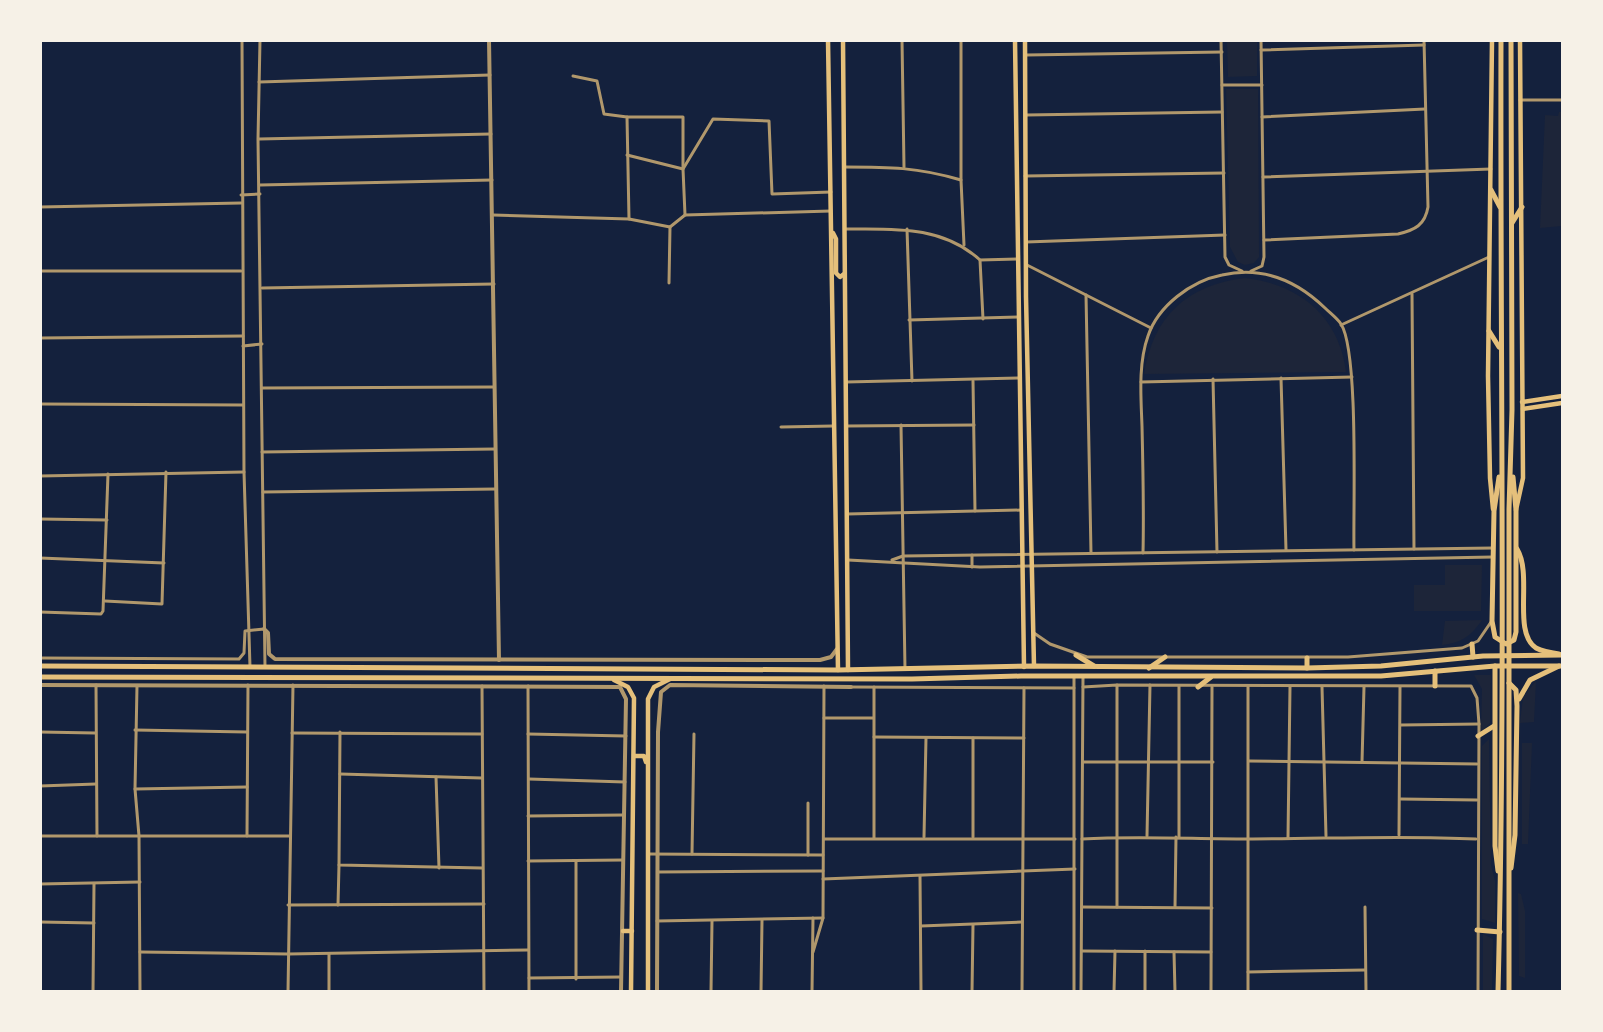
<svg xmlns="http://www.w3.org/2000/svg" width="1603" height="1032" viewBox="0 0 1603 1032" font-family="'IBM Plex Serif',serif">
	<rect width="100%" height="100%" fill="#14213d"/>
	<!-- green -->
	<g fill="#1d2539">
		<path d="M 1227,41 L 1257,41 L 1257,76 L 1228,77 Z"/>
		<path d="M 1226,89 L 1258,89 L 1259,257 L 1254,263 L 1245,265 L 1238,262 L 1230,247 Z"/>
		<path d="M 1559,112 L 1562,112 L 1562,226 L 1540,228 L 1545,115 L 1558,116 Z"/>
		<path d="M 1245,278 C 1299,284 1339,316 1346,372 L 1144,374 C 1153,316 1187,285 1245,278 Z"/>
		<path d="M 1445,565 L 1482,565 L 1481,611 L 1414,611 L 1414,585 L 1445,585 Z"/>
		<path d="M 1482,620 C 1471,636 1461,643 1442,645 L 1445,621 Z"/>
		<path d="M 1474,675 L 1491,675 L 1490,723 L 1481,732 L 1482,689 Z"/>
		<path d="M 1536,681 L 1534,722 L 1520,723 L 1523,697 Z"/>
		<path d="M 1489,739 L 1491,865 L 1495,881 L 1495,923 L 1482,919 L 1482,746 Z"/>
		<path d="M 1522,743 L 1532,743 L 1528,844 L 1522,844 Z"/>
		<path d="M 1518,893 L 1521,894 L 1525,911 L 1525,978 L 1519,976 Z"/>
		<path d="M 1483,934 L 1493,939 L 1492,991 L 1483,991 Z"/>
	</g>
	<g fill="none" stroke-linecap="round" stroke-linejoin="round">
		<!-- minor -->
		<g stroke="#b1986c" stroke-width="3">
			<path d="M 242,40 L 244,472 L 250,667"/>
			<path d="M 260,40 L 258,139 L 265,667"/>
			<path d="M 902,40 L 904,167"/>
			<path d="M 961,40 L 961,180 L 964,245"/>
			<path d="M 1221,40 L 1225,257 L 1229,265 L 1242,271"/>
			<path d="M 1261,50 L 1424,45"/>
			<path d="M 1026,55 L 1222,52"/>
			<path d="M 573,76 L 597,81 L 604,114 L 627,117 L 629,219"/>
			<path d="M 259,82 L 490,75"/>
			<path d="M 1222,85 L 1262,85"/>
			<path d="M 1520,100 L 1562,100"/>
			<path d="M 1026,115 L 1222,112"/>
			<path d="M 627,117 L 683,117 L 683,168"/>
			<path d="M 1262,117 L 1425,109"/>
			<path d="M 259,139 L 491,134"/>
			<path d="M 627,155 L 683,169 L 685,215"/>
			<path d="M 844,167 C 889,167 917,167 961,180"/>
			<path d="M 683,169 L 713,119 L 769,121 L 772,194 L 831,192"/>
			<path d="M 1025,176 L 1224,173"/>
			<path d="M 1263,177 L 1491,169"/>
			<path d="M 260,185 L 492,180"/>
			<path d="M 241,195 L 260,194"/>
			<path d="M 40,207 L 241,203"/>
			<path d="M 493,215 L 629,219 L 670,227 L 685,215 L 831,211"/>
			<path d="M 845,229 C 893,229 942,225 980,260 L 983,319"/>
			<path d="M 907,229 L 912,381"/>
			<path d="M 1264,240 L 1398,234 C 1415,230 1425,225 1428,207 L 1424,40"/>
			<path d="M 1026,242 L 1225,235"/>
			<path d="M 980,260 L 1017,259"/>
			<path d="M 1027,265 L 1151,328"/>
			<path d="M 40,271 L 241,271"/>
			<path d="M 1251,271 L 1262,266 L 1264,257 L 1261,40"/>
			<path d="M 669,283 L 670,227"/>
			<path d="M 262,288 L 494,284"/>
			<path d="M 1412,294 L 1414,549"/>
			<path d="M 1086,295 L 1091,553"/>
			<path d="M 909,320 L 1018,317"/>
			<path d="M 1341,325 L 1489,257"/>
			<path d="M 40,338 L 243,336"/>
			<path d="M 243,346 L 262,344"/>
			<path d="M 1281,378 L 1286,550"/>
			<path d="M 1213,379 L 1217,552"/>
			<path d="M 973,381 L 975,511"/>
			<path d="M 846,382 L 1020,378"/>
			<path d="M 1141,382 L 1352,377"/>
			<path d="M 262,388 L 494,387"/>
			<path d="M 40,404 L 243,405"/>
			<path d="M 901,425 L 905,669"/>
			<path d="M 847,426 L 974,425"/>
			<path d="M 781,427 L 833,426"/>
			<path d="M 262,452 L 495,449"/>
			<path d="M 40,476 L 244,472"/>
			<path d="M 263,492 L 496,489"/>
			<path d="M 847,514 L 1022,510"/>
			<path d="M 40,519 L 107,520"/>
			<path d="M 1143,553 C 1144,511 1143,468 1142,426 C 1141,397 1138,364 1148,336 C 1158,306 1191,281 1222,275 C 1262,266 1296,280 1325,308 C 1330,313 1337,318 1341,324 C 1359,352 1353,509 1354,550"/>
			<path d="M 40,558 L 164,563"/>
			<path d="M 848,560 L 980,567 L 1493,557"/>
			<path d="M 892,560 L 903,556 L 1493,548"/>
			<path d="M 972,567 L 972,555"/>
			<path d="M 105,601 L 162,604 L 166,472"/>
			<path d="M 40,612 L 101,614 L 103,611 L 108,474"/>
			<path d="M 1034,633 L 1050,644 L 1087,657 L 1348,657 L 1462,648 L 1478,641 L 1491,622"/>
			<path d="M 40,658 L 239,659 L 244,653 L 245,631 L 264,629"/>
			<path d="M 1074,677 L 1074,992"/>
			<path d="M 96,685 L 97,836"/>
			<path d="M 137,686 L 135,789 L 139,836 L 140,992"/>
			<path d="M 482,686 L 484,992"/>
			<path d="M 528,686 L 529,992"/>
			<path d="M 1179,686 L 1179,837"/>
			<path d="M 851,687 L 1074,688"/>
			<path d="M 874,687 L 874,838"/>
			<path d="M 1083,687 L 1117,685 L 1471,686 L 1477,698 L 1479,724 L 1478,992"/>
			<path d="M 1248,687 L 1248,992"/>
			<path d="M 1322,687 L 1326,836"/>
			<path d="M 824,718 L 873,718"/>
			<path d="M 1401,725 L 1479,724"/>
			<path d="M 135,730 L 247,732"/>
			<path d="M 40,732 L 95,733"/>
			<path d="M 340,732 L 339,865 L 482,868"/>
			<path d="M 292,733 L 482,734"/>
			<path d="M 528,734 L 626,736"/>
			<path d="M 874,737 L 1024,738"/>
			<path d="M 973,738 L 973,837"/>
			<path d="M 1249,761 L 1477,764"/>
			<path d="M 1083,762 L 1213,762"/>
			<path d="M 1362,762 L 1364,687"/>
			<path d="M 340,774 L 482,778"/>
			<path d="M 436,777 L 439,868"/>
			<path d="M 529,779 L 625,782"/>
			<path d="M 40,786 L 96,784"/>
			<path d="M 135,789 L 247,787"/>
			<path d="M 1401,799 L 1477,800"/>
			<path d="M 808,803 L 808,855"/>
			<path d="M 528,816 L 624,815"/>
			<path d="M 1399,835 L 1400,687"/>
			<path d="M 40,836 L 290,836"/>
			<path d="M 247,836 L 248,685"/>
			<path d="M 1147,836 L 1150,685"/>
			<path d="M 924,837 L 926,738"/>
			<path d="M 1288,838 L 1290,687"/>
			<path d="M 824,839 L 1075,839"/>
			<path d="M 1082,839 C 1137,836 1192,839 1247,839 C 1324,839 1399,835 1476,839"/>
			<path d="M 649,854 L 823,855"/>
			<path d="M 692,854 L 694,734"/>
			<path d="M 528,861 L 623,860"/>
			<path d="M 658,872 L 823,871"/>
			<path d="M 920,876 L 921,992"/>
			<path d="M 823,879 L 1075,869"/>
			<path d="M 40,884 L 140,882"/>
			<path d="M 288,905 L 484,904"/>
			<path d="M 338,905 L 339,865"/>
			<path d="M 1082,907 L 1212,908"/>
			<path d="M 1117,907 L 1117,685"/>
			<path d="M 1175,907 L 1176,837"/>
			<path d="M 1365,907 L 1366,992"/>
			<path d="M 657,921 L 823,918"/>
			<path d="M 40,922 L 94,923"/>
			<path d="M 921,926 L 1022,922"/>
			<path d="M 1082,951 L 1211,952"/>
			<path d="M 1145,951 L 1145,992"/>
			<path d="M 140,952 L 288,954 L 528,950"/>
			<path d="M 813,952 L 823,918 L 824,686"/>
			<path d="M 1174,952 L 1175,992"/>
			<path d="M 329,954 L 329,992"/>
			<path d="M 1248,972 L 1365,970"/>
			<path d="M 529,978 L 621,977"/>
			<path d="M 576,979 L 576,861"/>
			<path d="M 93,992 L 94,884"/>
			<path d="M 288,992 L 293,685"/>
			<path d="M 711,992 L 712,921"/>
			<path d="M 761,992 L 762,920"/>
			<path d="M 812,992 L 813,918"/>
			<path d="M 972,992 L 973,925"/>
			<path d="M 1022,992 L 1024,688"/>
			<path d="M 1081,992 L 1083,677"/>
			<path d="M 1114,992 L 1115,951"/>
			<path d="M 1211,992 L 1212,687"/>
		</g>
		<!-- tertiary -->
		<g stroke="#b1986c" stroke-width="4">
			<path d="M 489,40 L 499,660"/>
			<path d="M 264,629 L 268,633 L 269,654 L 275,659 L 820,660 L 831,657 L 837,649"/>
			<path d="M 40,685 L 620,687 L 626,699 L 621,992"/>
			<path d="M 657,992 L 658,732 L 661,692 L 670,685 L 851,687"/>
		</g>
		<!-- secondary -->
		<g stroke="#e5c07b" stroke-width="4.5">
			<path d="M 828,40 L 838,670"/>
			<path d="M 843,40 L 848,670"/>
			<path d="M 1015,40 L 1024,667"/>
			<path d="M 1025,40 L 1026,297 L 1034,666"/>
			<path d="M 1492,40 L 1488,376 L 1490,478 L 1493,509"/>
			<path d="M 833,233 L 836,239 L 836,273 L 840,277 L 844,274"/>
			<path d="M 1522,402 L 1562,396"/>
			<path d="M 1523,409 L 1562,403"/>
			<path d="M 1516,510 L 1523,478 L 1520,40"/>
			<path d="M 614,680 L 628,687 L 634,698 L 631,992"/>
			<path d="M 635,756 L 644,756 L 646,762"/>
			<path d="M 623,931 L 632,931"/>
			<path d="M 648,992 L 648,699 L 654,687 L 670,679"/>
		</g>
		<!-- primary -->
		<g stroke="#e5c07b" stroke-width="5">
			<path d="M 1472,644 L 1473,657"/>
			<path d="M 1076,655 L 1094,666"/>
			<path d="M 1307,658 L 1307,668"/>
			<path d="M 40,666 L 838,670 L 1034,666 L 1307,668 L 1381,666 L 1483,656 L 1562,655"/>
			<path d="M 1149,668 L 1165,657"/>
			<path d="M 1435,671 L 1435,686"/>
			<path d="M 40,677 L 912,679 L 1021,676 L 1381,676 L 1495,666 L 1562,666"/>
			<path d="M 1198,687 L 1211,677"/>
		</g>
		<!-- trunk -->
		<g stroke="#e5c07b" stroke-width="5">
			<path d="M 1491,190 L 1500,207"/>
			<path d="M 1512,223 L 1522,207"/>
			<path d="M 1489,331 L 1499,347"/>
			<path d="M 1499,477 L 1494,511 L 1492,621 L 1495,637 L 1506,644 L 1514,640 L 1516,632 L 1516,510 L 1513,477"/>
			<path d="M 1517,549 C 1533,575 1512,632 1536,648 C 1542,651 1552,653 1559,654"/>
			<path d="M 1495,666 L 1495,846 L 1498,871"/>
			<path d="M 1509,683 L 1516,690 L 1517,706 L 1515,835 L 1511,868"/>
			<path d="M 1519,699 L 1530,680 L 1559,666"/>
			<path d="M 1478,736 L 1494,726"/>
			<path d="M 1477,930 L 1500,932"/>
			<path d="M 1498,992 C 1506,674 1500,358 1501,40"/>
			<path d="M 1509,992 L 1509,509 L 1512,410 L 1511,40"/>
		</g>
	</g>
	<!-- border -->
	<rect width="1603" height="1032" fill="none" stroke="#f6f1e7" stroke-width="84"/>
</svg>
